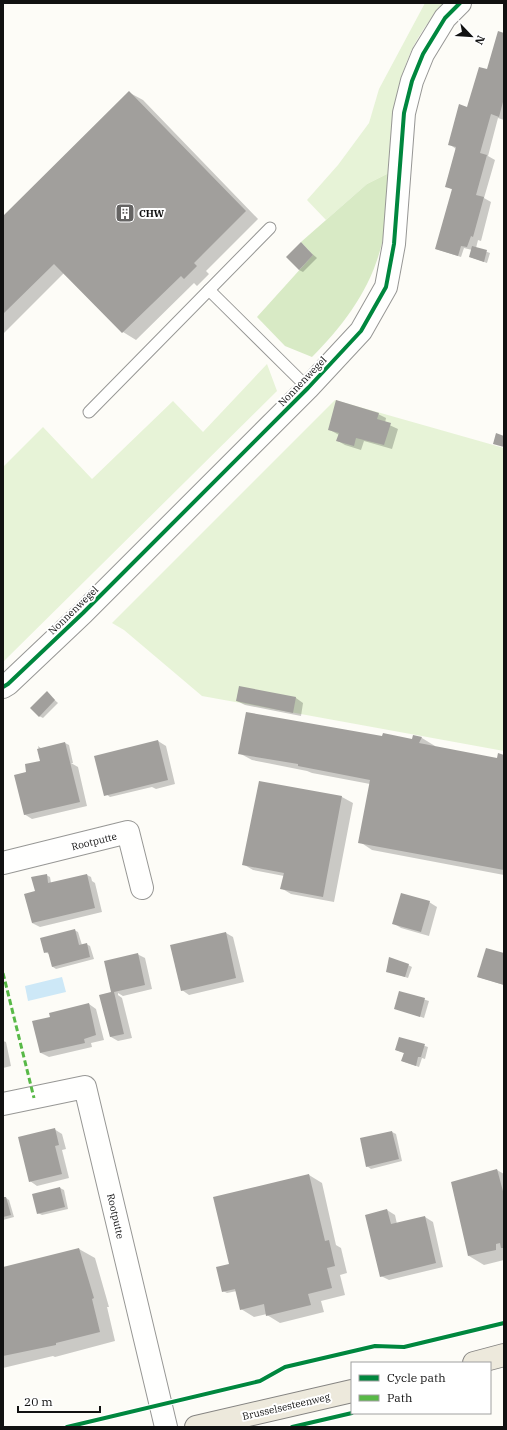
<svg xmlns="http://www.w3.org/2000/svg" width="507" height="1430" viewBox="0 0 507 1430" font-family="'IBM Plex Serif',serif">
	<rect width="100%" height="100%" fill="#fdfcf7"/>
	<!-- green -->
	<g fill="#e7f3d7">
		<path d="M 425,3 L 443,3 C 434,14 425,26 418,38 C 394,79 393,127 389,173 L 367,184 L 326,220 L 307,200 L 338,165 L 369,123 L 379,89 Z"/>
		<path d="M 267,364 L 277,391 L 3,662 L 3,467 L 43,427 L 92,479 L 173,401 L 203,432 Z"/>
		<path d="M 335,400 L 504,448 L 504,751 L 202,696 L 124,630 L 112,623 Z"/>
	</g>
	<!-- forest -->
	<path fill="#d8eac5" d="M 389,173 C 387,196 387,221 382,243 C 371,289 344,325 312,357 L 285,346 L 257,317 L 313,255 L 301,242 L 367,184 Z"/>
	<!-- water -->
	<path fill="#cde8f7" d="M 62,977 L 66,992 L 28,1001 L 25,986 Z"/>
	<!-- shadow -->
	<g fill="#0003">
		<path d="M 504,34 L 504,120 L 498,118 L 488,156 L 495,160 L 484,198 L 491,202 L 481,241 L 478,240 L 476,248 L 490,253 L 487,263 L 470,257 L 472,250 L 464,248 L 461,257 L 436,249 L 453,190 L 446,186 L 456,149 L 449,144 L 487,71 Z"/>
		<path d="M 130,93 L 143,100 L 258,219 L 206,271 L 209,274 L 197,286 L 194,283 L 136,340 L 123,332 L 64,273 L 3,334 L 3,217 Z"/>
		<path d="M 301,244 L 317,258 L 303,272 L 299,270 Z"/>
		<path d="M 378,414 L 386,418 L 385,423 L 398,429 L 392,449 L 364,441 L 361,450 L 345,445 L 338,441 L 339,435 L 330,430 Z"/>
		<path d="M 47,693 L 58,703 L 43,718 L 39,716 Z"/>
		<path d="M 296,698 L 303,703 L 301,716 L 245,705 L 237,701 Z"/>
		<path d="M 383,737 L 413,740 L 414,737 L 422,738 L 435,746 L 434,747 L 498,759 L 504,756 L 504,875 L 372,850 L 360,842 L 370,784 L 312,773 L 307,771 L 252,760 L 239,753 Z"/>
		<path d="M 158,741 L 166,746 L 175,784 L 156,789 L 152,787 L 110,797 L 106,794 Z"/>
		<path d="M 65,743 L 69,745 L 73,763 L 71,763 L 78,767 L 87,806 L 32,819 L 24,814 L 28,773 L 41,762 L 38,746 L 42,749 Z"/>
		<path d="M 260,782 L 342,797 L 353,803 L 334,902 L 291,894 L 281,888 L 284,876 L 253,870 L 243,864 Z"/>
		<path d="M 46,875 L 50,877 L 51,883 L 87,875 L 91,877 L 92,881 L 95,883 L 102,912 L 40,927 L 32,923 L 38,891 Z"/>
		<path d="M 429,902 L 437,907 L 429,936 L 401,928 L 393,923 Z"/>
		<path d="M 74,930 L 78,932 L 82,945 L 86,944 L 90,946 L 94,959 L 56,969 L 53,967 L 49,954 L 45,952 Z"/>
		<path d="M 226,933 L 233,937 L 244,982 L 189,995 L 182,990 Z"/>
		<path d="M 137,954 L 145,958 L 152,989 L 123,996 L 118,993 L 118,995 L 122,998 L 132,1038 L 118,1041 L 111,1037 L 112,993 Z"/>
		<path d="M 504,955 L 504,985 L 478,977 Z"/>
		<path d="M 408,965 L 412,967 L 408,978 L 387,971 Z"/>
		<path d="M 400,992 L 429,1001 L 424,1018 L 395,1008 Z"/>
		<path d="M 89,1004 L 96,1009 L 104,1040 L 91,1043 L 92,1047 L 49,1057 L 41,1053 L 33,1022 L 52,1018 Z"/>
		<path d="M 400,1038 L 428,1047 L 425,1059 L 422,1058 L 419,1067 L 402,1061 L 404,1053 L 396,1050 Z"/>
		<path d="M 3,1041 L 6,1042 L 11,1066 L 3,1068 Z"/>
		<path d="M 54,1129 L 62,1134 L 66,1149 L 62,1150 L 69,1178 L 37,1186 L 30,1181 Z"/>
		<path d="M 392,1132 L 396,1134 L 402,1161 L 371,1169 L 367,1166 Z"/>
		<path d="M 497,1170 L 504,1174 L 504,1260 L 484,1265 L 469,1256 Z"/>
		<path d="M 309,1175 L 322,1183 L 336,1245 L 341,1248 L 347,1273 L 340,1275 L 345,1295 L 321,1301 L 324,1312 L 280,1323 L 267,1315 L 267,1314 L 254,1317 L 241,1309 L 237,1291 L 227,1293 L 223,1291 L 230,1264 Z"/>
		<path d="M 60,1188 L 64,1190 L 68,1209 L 42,1215 L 38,1213 Z"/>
		<path d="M 3,1198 L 6,1198 L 9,1200 L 14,1217 L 3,1220 Z"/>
		<path d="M 387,1210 L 395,1215 L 397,1224 L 425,1217 L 433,1222 L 443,1267 L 389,1280 L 381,1276 Z"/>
		<path d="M 79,1249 L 95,1258 L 109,1307 L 107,1307 L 115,1341 L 55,1357 L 53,1356 L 3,1368 L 3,1268 Z"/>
	</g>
	<!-- building -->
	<g fill="#a19f9c">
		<path d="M 498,31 L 504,33 L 504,98 L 499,117 L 491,114 L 480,153 L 487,155 L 476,195 L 484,197 L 473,237 L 471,236 L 467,247 L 461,246 L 458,256 L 435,249 L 452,189 L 445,187 L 456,147 L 448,145 L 459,104 L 467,107 L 479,67 L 487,69 Z"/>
		<path d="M 129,91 L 246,211 L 194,263 L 197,266 L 184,279 L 181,276 L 122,333 L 54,264 L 3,314 L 3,216 Z"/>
		<path d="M 301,242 L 313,255 L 299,270 L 286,257 Z"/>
		<path d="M 472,246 L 487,250 L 484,262 L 469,257 Z"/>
		<path d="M 336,400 L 379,413 L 377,419 L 391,423 L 384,445 L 356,438 L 354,446 L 336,441 L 339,433 L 328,430 Z"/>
		<path d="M 496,433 L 504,436 L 504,447 L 493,444 Z"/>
		<path d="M 239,686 L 296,697 L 293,713 L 236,701 Z"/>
		<path d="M 47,691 L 55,700 L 39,717 L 30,708 Z"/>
		<path d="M 246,712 L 382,736 L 383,733 L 412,739 L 413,735 L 422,737 L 419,743 L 497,758 L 498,753 L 504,755 L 504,870 L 358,843 L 370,780 L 298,766 L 298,764 L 238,754 Z"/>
		<path d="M 158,740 L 168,780 L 104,796 L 94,756 Z"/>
		<path d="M 65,742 L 80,802 L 24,815 L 14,775 L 26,772 L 25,764 L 40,761 L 37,749 Z"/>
		<path d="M 259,781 L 342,796 L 323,897 L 280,889 L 284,873 L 242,865 Z"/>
		<path d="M 47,874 L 48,883 L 87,874 L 95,908 L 32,923 L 24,894 L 35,891 L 31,877 Z"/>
		<path d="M 401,893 L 430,901 L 421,932 L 392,924 Z"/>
		<path d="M 75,929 L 79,945 L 87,943 L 90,957 L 52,967 L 48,952 L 44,953 L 40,938 Z"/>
		<path d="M 226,932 L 236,978 L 181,991 L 170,945 Z"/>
		<path d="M 486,948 L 504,953 L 504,985 L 477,977 Z"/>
		<path d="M 138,953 L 145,985 L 114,992 L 124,1034 L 110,1037 L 99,995 L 111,992 L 104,961 Z"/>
		<path d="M 389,957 L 409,964 L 405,977 L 386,972 Z"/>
		<path d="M 399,991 L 425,998 L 420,1017 L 394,1009 Z"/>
		<path d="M 89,1003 L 96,1035 L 84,1039 L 85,1043 L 40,1053 L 32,1021 L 50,1017 L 49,1013 Z"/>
		<path d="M 399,1037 L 425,1044 L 421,1057 L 418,1057 L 416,1066 L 401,1061 L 404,1053 L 395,1050 Z"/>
		<path d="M 55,1128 L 59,1145 L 55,1146 L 62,1174 L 29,1182 L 18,1137 Z"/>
		<path d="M 392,1131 L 399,1159 L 366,1167 L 360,1138 Z"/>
		<path d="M 497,1169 L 504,1195 L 504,1248 L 501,1248 L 500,1243 L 496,1244 L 496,1250 L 468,1256 L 451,1182 Z"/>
		<path d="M 309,1174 L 325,1241 L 329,1240 L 335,1266 L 327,1268 L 332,1288 L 308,1294 L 311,1305 L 266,1316 L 264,1304 L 240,1310 L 235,1289 L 222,1292 L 216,1267 L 229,1264 L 213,1197 Z"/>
		<path d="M 60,1187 L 65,1207 L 37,1214 L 32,1194 Z"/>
		<path d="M 3,1197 L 6,1197 L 11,1215 L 3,1217 Z"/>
		<path d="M 387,1209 L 391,1224 L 425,1216 L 436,1263 L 380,1277 L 365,1215 Z"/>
		<path d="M 79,1248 L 94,1298 L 92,1299 L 100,1332 L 56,1343 L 56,1345 L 3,1356 L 3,1267 Z"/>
	</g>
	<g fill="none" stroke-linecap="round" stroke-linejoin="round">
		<defs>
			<g id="lane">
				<path d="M 209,290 L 308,388"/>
				<path d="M 89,412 L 270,228"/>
			</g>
			<g id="street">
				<path d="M 3,687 L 8,684 L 83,613 L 308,388 L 361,331 L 386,287 L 394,244 L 404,113 L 412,81 L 423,54 L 445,18 L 460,3"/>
				<path d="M 3,863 L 128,832 L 142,888"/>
				<path d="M 3,1104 L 85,1087 L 166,1427"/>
			</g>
			<g id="primary">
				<path d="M 474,1363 L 504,1355"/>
				<path d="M 196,1427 L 352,1391"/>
			</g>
		</defs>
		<!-- lane casing -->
		<use href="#lane" stroke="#979795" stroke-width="13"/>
		<!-- street casing -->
		<use href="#street" stroke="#979795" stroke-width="24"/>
		<!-- primary casing -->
		<use href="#primary" stroke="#858482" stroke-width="24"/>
		<!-- lane -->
		<use href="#lane" stroke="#fffffe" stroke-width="11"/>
		<!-- street -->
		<use href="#street" stroke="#fffffe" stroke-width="22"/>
		<!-- primary -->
		<use href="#primary" stroke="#ede9dc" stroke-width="22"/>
		<!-- quiet -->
		<path stroke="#58b947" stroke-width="3" stroke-dasharray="6 3" stroke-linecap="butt" d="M 3,973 L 34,1098"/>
		<defs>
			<g id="cycleway">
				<path d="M 3,687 L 8,684 L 83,613 L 308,388 L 361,331 L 386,287 L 394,244 L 404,113 L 412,81 L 423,54 L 445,18 L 460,3"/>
				<path d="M 67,1427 L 260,1381 L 285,1367 L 375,1346 L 404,1347 L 504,1323"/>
				<path d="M 292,1427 L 352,1413"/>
			</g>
		</defs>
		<!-- cycleway casing -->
		<use href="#cycleway" stroke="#fff" stroke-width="6"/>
		<!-- cycleway -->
		<use href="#cycleway" stroke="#00873e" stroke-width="4"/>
	</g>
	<!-- icons -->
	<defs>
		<symbol id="building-square" viewBox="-11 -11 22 22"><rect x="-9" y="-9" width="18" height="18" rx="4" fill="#646362" stroke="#fff"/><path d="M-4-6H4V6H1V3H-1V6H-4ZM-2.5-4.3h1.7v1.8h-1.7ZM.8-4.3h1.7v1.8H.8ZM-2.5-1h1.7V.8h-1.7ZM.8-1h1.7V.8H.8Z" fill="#fff"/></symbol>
	</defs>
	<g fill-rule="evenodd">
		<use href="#building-square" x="114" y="202" width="22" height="22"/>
	</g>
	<g text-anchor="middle" stroke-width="4" stroke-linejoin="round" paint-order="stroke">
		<!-- poi labels -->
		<g font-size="10" font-weight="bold" fill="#111" stroke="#fff" text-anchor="start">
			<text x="139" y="217">CHW</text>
		</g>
		<!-- street labels -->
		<g font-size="10" fill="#111" stroke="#fff">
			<text transform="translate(302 381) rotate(-46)" y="4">Nonnenwegel</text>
			<text transform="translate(73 610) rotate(-44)" y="4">Nonnenwegel</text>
			<text transform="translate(94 841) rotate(-14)" y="4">Rootputte</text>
			<text transform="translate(116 1216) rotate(77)" y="4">Rootputte</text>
			<text transform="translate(286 1406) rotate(-13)" y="4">Brusselsesteenweg</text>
		</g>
	</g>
	<!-- border -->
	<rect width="507" height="1430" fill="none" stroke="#111111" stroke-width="8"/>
	<!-- legend -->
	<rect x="351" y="1362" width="140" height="52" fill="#ffffff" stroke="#a0a0a0"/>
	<rect x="359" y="1375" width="20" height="6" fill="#00873e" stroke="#a0a0a0"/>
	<text x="387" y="1382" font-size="12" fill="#111111">Cycle path</text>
	<rect x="359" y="1395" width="20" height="6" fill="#58b947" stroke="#a0a0a0"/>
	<text x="387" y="1402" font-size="12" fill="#111111">Path</text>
	<!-- north arrow -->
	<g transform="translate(471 36) rotate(115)" stroke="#ffffff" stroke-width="3" paint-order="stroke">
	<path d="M0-3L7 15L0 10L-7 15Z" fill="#111111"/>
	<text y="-6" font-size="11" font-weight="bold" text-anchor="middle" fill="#111111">N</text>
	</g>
	<!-- scale -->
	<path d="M18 1406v6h82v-6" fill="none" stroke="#111111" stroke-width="2"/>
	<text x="24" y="1406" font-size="12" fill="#111111" stroke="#ffffff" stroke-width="3" paint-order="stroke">20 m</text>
</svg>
